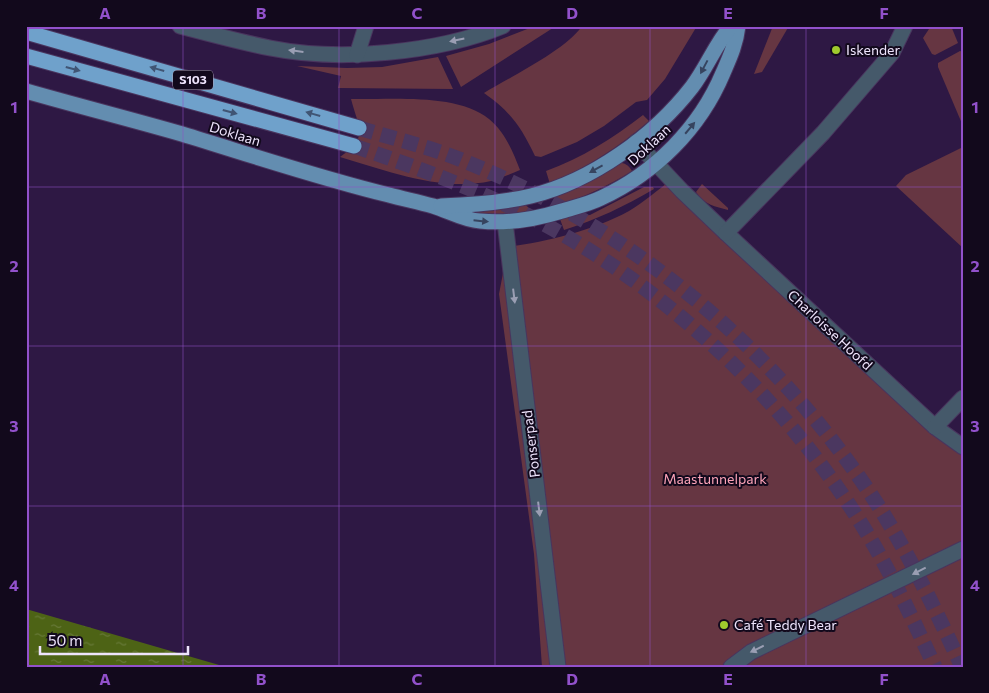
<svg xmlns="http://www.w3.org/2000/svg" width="989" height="693" viewBox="0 0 989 693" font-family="Commissioner,sans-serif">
	<defs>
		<pattern id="water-ripples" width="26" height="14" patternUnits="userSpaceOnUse" patternTransform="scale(1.25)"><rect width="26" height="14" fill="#4d6315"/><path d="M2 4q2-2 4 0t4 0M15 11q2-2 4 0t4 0" fill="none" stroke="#677938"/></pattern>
	</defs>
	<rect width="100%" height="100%" fill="#2e1844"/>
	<!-- green -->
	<g fill="#663642">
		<path d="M 535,26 L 556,26 L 461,87 L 446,56 L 489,44 Z"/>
		<path d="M 582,26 L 697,26 L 665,79 L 647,100 L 636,102 L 604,126 L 577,142 L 541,157 L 535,156 C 521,127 511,112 484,93 C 510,77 566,50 582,26 Z"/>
		<path d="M 773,26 L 789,26 L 762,72 L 754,74 Z"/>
		<path d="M 931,26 L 951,26 L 958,43 L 935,55 L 932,54 L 923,38 Z"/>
		<path d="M 960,51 L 963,52 L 963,126 L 938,67 L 938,63 Z"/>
		<path d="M 438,57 L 453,89 L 338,88 L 341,76 L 297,66 L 347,68 L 382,67 Z"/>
		<path d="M 351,99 C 391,100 457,93 489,119 C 505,132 513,152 520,170 C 511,174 501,178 491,181 C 441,192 388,171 340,157 C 370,137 358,127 351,99 Z"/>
		<path d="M 643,115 L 649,121 C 619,147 587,167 550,184 L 546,171 C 582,158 613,138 643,115 Z"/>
		<path d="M 963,147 L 963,248 L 896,186 L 906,175 Z"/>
		<path d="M 616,163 C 623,162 628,164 632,171 C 608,186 584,197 557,206 L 553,194 Z"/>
		<path d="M 672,179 L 963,447 L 963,667 L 542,667 L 534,554 L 499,294 L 508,247 C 549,241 592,231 629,211 C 644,202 658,190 672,179 Z"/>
		<path d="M 702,184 L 728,208 L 728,210 C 716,207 703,204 696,192 Z"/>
		<path d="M 644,187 L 653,187 L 654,189 C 625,206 596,220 564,230 L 560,219 L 571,216 L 590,215 Z"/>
		<path d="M 525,205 L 528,207 L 528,210 L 523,213 L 480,215 L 476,213 L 476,211 Z"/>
	</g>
	<!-- water -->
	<path fill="url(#water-ripples)" d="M 26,609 L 226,667 L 26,667 Z"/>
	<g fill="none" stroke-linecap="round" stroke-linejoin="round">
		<!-- highway-tunnel -->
		<g stroke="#4b3760" stroke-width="15" stroke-dasharray="15 8" stroke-linecap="butt">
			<path d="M 359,128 C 394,139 431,147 464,161 C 635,230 782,354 881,510 C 912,560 937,613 962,667"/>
			<path d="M 354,146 C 413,166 471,187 527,215 C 668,287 791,404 871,540 C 895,581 915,624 935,667"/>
		</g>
		<defs>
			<g id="minor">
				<path d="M 180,26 C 210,34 240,42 270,48 C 340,62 437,53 503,26"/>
				<path d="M 357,55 L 366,26"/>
				<path d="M 636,142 L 682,191 L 726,233 L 935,427 L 963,447"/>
				<path d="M 505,222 L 558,667"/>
				<path d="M 726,233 L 823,133 L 892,53 L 905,26"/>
				<path d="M 935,427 L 963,398"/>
				<path d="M 731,667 L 751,652 L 963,549"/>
			</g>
			<g id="major">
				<path d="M 26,91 C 78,106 130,119 182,134 C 251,155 319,178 389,195 C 404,199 419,202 433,206 C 449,211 464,220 480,221 C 508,224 536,219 562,211 C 575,207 589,204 601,198 C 655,173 700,128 723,73 C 730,57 736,44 738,26"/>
				<path d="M 441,206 C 471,205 502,203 531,196 C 592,181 654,136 692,87 C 707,67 715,45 731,26"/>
			</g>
			<g id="highway">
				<path d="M 26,32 L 359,128"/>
				<path d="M 26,56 L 354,146"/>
			</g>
		</defs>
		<!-- minor casing -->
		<use href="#minor" stroke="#49355e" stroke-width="17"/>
		<!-- major casing -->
		<use href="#major" stroke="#49355e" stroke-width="17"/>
		<!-- highway casing -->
		<use href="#highway" stroke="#49355e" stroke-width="17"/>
		<!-- minor -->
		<use href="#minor" stroke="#45596a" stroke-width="15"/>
		<!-- major -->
		<use href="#major" stroke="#638db0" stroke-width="15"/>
		<!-- highway -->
		<use href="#highway" stroke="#6fa1cb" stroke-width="15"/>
	</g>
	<!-- one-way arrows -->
	<defs><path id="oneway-solid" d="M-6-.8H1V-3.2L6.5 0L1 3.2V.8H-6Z" transform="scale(1.25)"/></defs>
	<g fill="#9a9eb3">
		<use href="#oneway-solid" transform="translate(457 40) rotate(168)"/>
		<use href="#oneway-solid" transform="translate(296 51) rotate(-173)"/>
		<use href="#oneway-solid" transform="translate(514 296) rotate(83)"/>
		<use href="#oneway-solid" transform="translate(539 509) rotate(83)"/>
		<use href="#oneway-solid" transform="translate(919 571) rotate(153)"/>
		<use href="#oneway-solid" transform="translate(757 649) rotate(154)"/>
	</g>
	<g fill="#36445f">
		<use href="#oneway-solid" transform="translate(704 67) rotate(118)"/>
		<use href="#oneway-solid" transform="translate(690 128) rotate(-50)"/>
		<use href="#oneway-solid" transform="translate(596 169) rotate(151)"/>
		<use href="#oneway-solid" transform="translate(481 221) rotate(6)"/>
	</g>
	<g fill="#405574">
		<use href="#oneway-solid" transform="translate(73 69) rotate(15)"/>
		<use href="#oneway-solid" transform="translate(157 69) rotate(-164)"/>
		<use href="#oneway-solid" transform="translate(230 112) rotate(15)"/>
		<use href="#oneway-solid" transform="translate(313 114) rotate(-164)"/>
	</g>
	<!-- grid -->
	<path fill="none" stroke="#9251cb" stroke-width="1" stroke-opacity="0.55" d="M 183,26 L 183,667M 339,26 L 339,667M 495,26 L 495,667M 650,26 L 650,667M 806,26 L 806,667M 26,187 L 963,187M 26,346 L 963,346M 26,506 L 963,506"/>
	<!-- markers -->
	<g fill="#9fca2d" stroke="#12091c" stroke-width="2">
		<circle cx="836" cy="50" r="5"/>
		<circle cx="724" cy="625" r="5"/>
	</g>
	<g text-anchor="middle" stroke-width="4" stroke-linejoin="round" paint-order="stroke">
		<!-- shield labels -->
		<rect fill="#12091c" stroke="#aca2b9" stroke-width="1" x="173" y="70.5" width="40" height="19" rx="4"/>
		<g font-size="12" font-weight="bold" fill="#eee4fc">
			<text x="193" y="84">S103</text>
		</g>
		<!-- poi labels -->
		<g font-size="14" fill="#eee4fc" stroke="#12091c" text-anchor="start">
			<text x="846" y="55">Iskender</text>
			<text x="734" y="630">Café Teddy Bear</text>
		</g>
		<!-- street labels -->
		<g font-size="14" fill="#eee4fc" stroke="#12091c">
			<text transform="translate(235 134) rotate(17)" y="5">Doklaan</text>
			<text transform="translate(649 145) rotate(-43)" y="5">Doklaan</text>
			<text transform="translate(830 330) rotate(43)" y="5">Charloisse Hoofd</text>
			<text transform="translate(531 444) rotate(-97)" y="5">Ponserpad</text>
		</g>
		<!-- park labels -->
		<g font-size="14" fill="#fca3b8" stroke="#12091c">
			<text x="715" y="484">Maastunnelpark</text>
		</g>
	</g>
	<!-- border -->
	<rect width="989" height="693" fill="none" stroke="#12091c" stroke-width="55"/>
	<!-- scale -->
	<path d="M40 646v8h148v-8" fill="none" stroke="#eee4fc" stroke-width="2.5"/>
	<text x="48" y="646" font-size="15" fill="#eee4fc" stroke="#12091c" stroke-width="4" paint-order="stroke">50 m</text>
	<rect x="28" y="28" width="934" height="638" fill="none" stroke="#9251cb" stroke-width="2"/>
	<g font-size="16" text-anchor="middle" font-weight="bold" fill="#9251cb">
		<text x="105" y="19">A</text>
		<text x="261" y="19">B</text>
		<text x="417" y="19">C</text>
		<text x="572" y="19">D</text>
		<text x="728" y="19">E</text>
		<text x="884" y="19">F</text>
		<text x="14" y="113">1</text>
		<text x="975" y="113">1</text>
		<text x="14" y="272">2</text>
		<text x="975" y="272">2</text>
		<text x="14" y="432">3</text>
		<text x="975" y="432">3</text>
		<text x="14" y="591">4</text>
		<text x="975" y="591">4</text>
		<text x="105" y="685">A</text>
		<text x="261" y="685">B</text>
		<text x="417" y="685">C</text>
		<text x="572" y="685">D</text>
		<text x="728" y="685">E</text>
		<text x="884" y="685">F</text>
	</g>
</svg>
